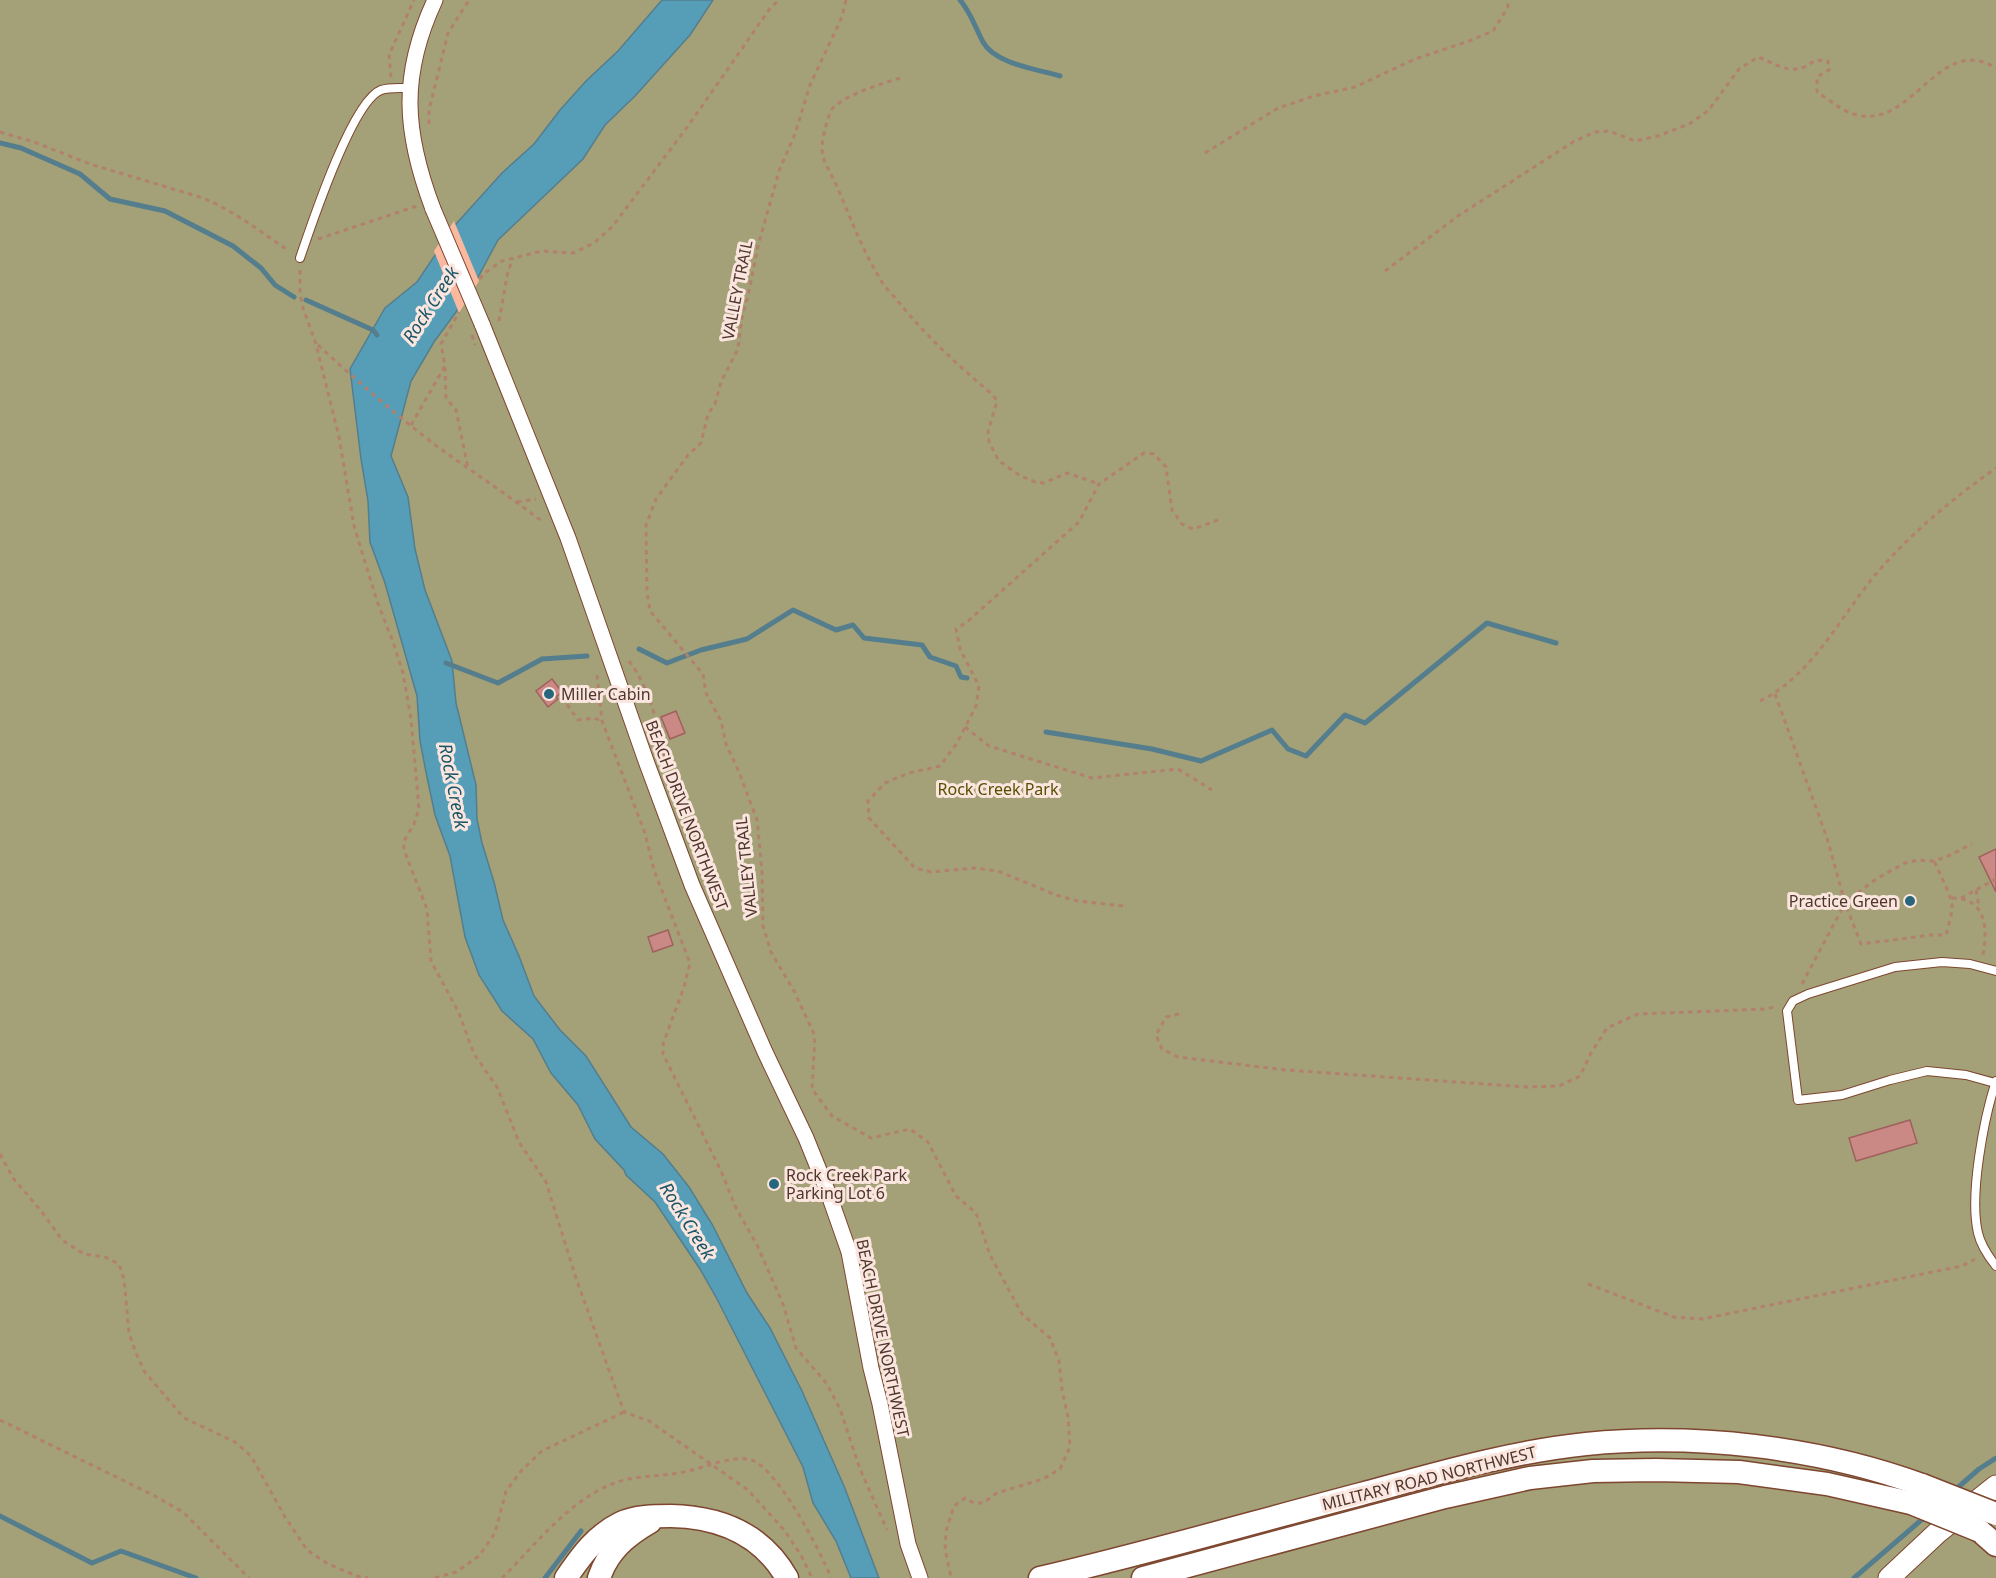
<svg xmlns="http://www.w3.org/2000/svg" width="1996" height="1578" viewBox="0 0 1996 1578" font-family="'Noto Sans',sans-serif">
	<rect width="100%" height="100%" fill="#fab99e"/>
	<!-- green -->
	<rect fill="#a4a077" x="0" y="0" width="1996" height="1578"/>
	<!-- water -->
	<path fill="#569eb7" stroke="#547e8d" stroke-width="1.5" d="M 662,0 L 713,0 L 690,35 L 635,96 L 605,125 L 583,159 L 498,240 L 478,277 L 456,312 L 434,342 L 411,381 L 391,456 L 408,497 L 415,549 L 425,590 L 452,661 L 456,703 L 476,785 L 477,819 L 482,843 L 494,882 L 503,920 L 519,956 L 534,996 L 560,1030 L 586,1056 L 631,1127 L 663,1154 L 689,1187 L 712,1224 L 747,1293 L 770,1328 L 802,1391 L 844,1486 L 879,1578 L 851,1578 L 836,1541 L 813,1503 L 803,1467 L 717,1299 L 700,1269 L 655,1202 L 626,1175 L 624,1170 L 595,1139 L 578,1105 L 551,1073 L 533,1039 L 502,1011 L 479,975 L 465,937 L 450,856 L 435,815 L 426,772 L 420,741 L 417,696 L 385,583 L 370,542 L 368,501 L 361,459 L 350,369 L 385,308 L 417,282 L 456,224 L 502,173 L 534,144 L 560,110 L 586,81 L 618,51 Z"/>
	<!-- pier -->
	<path fill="#fab99e" d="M 454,221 L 479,281 L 459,313 L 434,251 Z"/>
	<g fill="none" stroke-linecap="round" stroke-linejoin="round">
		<!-- stream -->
		<g stroke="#547e8d" stroke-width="5">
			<path d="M 960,0 C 971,13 975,27 983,42 C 995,64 1037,69 1060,76"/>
			<path d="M 0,143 L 21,148 L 80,174 L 110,199 L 165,211 L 233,246 L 261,268 L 275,285 L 294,297"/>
			<path d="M 306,300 L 373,330 L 377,335"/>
			<path d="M 639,649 L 667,663 L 701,650 L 747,639 L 793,610 L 836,630 L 853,625 L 864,638 L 922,645 L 930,657 L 956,666 L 961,677 L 967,678"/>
			<path d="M 446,663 L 498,683 L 542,659 L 587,656"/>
			<path d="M 1046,732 L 1152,749 L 1201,761 L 1272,730 L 1288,749 L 1306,756 L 1345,715 L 1365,723 L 1487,623 L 1556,643"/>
			<path d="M 1955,1490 L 1979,1469 L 1996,1458"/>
			<path d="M 0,1516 L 92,1563 L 121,1551 L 196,1578"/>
			<path d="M 545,1578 L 581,1531"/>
			<path d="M 1854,1578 L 1926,1516"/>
		</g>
	</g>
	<!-- building -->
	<g fill="#ca8985" stroke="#a0605d" stroke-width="1.5">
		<path d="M 552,679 L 562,692 L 556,697 L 558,699 L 548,707 L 536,691 Z"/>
		<path d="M 676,711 L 685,733 L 670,739 L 661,717 Z"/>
		<path d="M 1996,849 L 1996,892 L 1979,857 Z"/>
		<path d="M 668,930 L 673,945 L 653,952 L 648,937 Z"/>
		<path d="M 1910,1120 L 1917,1143 L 1856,1161 L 1849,1138 Z"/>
	</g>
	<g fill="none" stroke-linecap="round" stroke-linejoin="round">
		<defs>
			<g id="lane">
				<path d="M 300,258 C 311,226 352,101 381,90 C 389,87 401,88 409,88"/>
				<path d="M 1996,1081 C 1984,1118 1969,1195 1978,1233 C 1981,1246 1988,1256 1996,1266"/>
				<path d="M 1995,1083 L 1966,1075 L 1927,1071 L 1890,1080 L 1842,1095 L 1798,1100 L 1787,1011 L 1793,1001 L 1808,994 L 1895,967 L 1942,962 L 1970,964 L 1996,971"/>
			</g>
			<g id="street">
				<path d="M 433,209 C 404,132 400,75 435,0"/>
				<path d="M 482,324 L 568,538 L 646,761 L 692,885 L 765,1052 L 806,1138 L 829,1195 L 849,1252 L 871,1368 L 880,1404 L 908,1544 L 920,1578"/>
			</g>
			<path id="secondary" d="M 1889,1578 L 1937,1533 L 1996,1486"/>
			<g id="primary">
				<path d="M 1980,1531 L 1996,1545"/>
				<path d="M 566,1578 C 581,1556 596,1535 621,1523 C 635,1516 655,1516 671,1516 C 720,1517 762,1534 787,1578"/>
				<path d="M 599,1578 C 608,1551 626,1536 650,1522"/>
				<path d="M 1040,1578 C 1148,1553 1254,1522 1361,1494 C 1435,1474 1509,1452 1586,1444 C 1696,1433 1818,1447 1922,1485"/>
				<path d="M 1143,1578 L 1445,1497 L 1530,1478 L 1593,1471 L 1656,1470 L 1739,1472 L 1827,1484 L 1911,1503"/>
			</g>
		</defs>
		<!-- lane casing -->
		<use href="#lane" stroke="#7e462f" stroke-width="10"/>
		<!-- street casing -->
		<use href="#street" stroke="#7e462f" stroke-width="17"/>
		<!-- secondary casing -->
		<use href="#secondary" stroke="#7e462f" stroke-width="23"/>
		<!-- primary casing -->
		<use href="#primary" stroke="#7e462f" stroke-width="25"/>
		<!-- path -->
		<g stroke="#b2816d" stroke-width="3" stroke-dasharray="4.5 4.5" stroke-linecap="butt">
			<path d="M 846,0 L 842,17 L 810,85 L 795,134 L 779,171 L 758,246 L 748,296 L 742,317 L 738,349 L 721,382 L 715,404 L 708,414 L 701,443 L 688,455 L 656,499 L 646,525 L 647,592 L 650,611 L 703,674 L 706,693 L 721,721 L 726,744 L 739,772 L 757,820 L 762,871 L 763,926 L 771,952 L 794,991 L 815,1036 L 812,1089 L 832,1116 L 871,1138 L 910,1129 L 928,1142 L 956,1196 L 976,1213 L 990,1255 L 1022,1314 L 1050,1338 L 1059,1361 L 1062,1390 L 1068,1417 L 1070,1447 L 1060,1469 L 1043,1479 L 997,1493 L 983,1503 L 974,1503 L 965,1498 L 954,1506 L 946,1531 L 945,1549 L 951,1577 L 949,1578"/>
			<path d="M 391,77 L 389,55 L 414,0"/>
			<path d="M 900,78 C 881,84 847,94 833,108 C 829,112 828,120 826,125 C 817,160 825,159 838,189 C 851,219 862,249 879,277 C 884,287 894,296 901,305 C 929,339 960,367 993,395 L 997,401 L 988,432 L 989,442 L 999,461 L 1019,475 L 1035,482 L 1044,483 L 1067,473 L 1099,484"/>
			<path d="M 429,124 L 429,110 L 448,33 L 469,0"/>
			<path d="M 0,132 L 34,142 L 90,164 L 203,198 C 234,211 261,232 289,251"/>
			<path d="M 1205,153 L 1278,108 L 1314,96 L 1355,87 L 1415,59 L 1469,41 L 1493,31 L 1508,7 L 1507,0"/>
			<path d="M 318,239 L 417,206"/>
			<path d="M 300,270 L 300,294 L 303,308 L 316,344 L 339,437 L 354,526 L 377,601 L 393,642 L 403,673 L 411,719 L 419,809 L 414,824 L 404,841 L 404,850 L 427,909 L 431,961 L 459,1013 L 474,1054 L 497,1087 L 519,1142 L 546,1182 L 576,1278 L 624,1412 L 649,1421 L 748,1490 L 785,1531 L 802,1557 L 812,1578"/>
			<path d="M 1385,271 L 1458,216 L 1573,142 L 1595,132 L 1609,131 L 1635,141 L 1658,136 L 1689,124 L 1708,111 L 1739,69 L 1758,57 C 1781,66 1794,78 1815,60 L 1828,61 L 1829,70 L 1817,77 L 1817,92 C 1828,99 1841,110 1853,114 C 1912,133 1938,32 1996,68"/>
			<path d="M 480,279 L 483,274 L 502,261 L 542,251 L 573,253 L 594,243 L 612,227 L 688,126 L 771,7 L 779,0"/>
			<path d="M 499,321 L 508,271 L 513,259"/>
			<path d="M 318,345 C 357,381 396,415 438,447 C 473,472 509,496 543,522"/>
			<path d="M 445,367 L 446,398 L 456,410 L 468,468"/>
			<path d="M 411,425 L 445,366 L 441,344 L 459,312"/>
			<path d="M 517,502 L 536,499"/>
			<path d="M 629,661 C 652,691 659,731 667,767"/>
			<path d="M 597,675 L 602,721 L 645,833 L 654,870 L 690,963 L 684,987 L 663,1044 L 663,1054 L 721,1171 L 736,1208 L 757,1245 L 783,1304 L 796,1348 L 827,1384 L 840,1409 L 860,1469 L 887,1530"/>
			<path d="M 1775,694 L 1827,838 L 1845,903 L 1861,944 L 1931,935 L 1946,935 C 1948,926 1952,916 1952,906 C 1953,900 1938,869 1934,861"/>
			<path d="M 562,697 L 578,720 L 594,718 L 602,721"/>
			<path d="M 1760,701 C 1813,675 1840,617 1876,574 C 1911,533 1952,499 1996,468"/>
			<path d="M 965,727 L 989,746 L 1092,778 L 1178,769 L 1212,790"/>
			<path d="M 1976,890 L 1979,907"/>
			<path d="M 1952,898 C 1986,898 1988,928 1983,955 L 1986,956"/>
			<path d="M 1961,898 L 1996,879"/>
			<path d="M 1123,906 L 1078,901 L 1056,895 L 998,871 L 974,868 L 931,872 L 915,868 L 869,818 L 868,801 L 885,783 L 909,773 L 940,766 L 957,743 L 976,706 L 979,686 L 960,649 L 956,629 L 967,622 L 1079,522 L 1099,484 L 1144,453 L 1154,454 L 1166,467 L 1172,510 L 1182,524 L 1193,529 L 1218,520"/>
			<path d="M 1802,984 L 1845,903 L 1876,879 L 1905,863 L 1918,860 L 1934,861 L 1946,857 L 1972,844"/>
			<path d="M 1179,1014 L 1166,1017 L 1156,1035 L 1162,1049 L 1178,1057 L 1286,1070 L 1527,1087 L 1559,1086 L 1580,1076 L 1591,1053 L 1607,1028 L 1638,1014 L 1767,1009 L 1777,1006"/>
			<path d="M 0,1154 L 13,1178 L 42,1212 L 62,1240 L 84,1254 L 105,1257 L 119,1264 L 124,1279 L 129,1333 L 136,1353 L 144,1371 L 184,1418 L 235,1442 L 251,1456 L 285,1517 L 307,1550 L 328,1564 L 357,1576 L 368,1578"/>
			<path d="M 1588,1284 L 1674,1317 L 1702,1319 L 1962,1266 L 1975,1259"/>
			<path d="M 0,1420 L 153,1495 L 183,1512 L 249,1578"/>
			<path d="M 435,1578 L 456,1572 L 479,1556 L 495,1533 L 506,1491 L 522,1470 L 542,1451 L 624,1412"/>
			<path d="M 502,1578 C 538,1542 578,1489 629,1479 C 649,1475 669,1476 688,1471 C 706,1467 738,1453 754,1461 C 780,1474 820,1550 831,1578"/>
		</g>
		<!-- lane -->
		<use href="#lane" stroke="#fff" stroke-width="8"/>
		<!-- street -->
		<use href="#street" stroke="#fff" stroke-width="15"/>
		<!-- secondary -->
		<use href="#secondary" stroke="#fff" stroke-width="21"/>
		<!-- primary -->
		<use href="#primary" stroke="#fff" stroke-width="22"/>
		<defs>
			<path id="street-bridge" d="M 433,209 L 482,324"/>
			<g id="primary-bridge">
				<path d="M 1922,1485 L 1996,1514"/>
				<path d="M 1911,1503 L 1980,1531"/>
			</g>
		</defs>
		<!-- street-bridge casing -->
		<use href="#street-bridge" stroke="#7e462f" stroke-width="17" stroke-linecap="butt"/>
		<!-- primary-bridge casing -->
		<use href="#primary-bridge" stroke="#7e462f" stroke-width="25" stroke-linecap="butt"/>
		<!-- path-bridge -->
		<path stroke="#b2816d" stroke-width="3" stroke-dasharray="4.5 4.5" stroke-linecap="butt" d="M 472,335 L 475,345"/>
		<!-- street-bridge -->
		<use href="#street-bridge" stroke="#fff" stroke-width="15"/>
		<!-- primary-bridge -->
		<use href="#primary-bridge" stroke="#fff" stroke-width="22"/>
	</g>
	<!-- markers -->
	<g fill="#27667b" stroke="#fae6de" stroke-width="2">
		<circle cx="549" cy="694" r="6"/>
		<circle cx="1910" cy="901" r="6"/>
		<circle cx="774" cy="1184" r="6"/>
	</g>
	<g text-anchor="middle" stroke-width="6" stroke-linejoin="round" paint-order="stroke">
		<!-- street labels -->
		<g font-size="16" fill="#4f352b" stroke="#fae6de">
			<text transform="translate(737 290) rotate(-79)" y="6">VALLEY TRAIL</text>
			<text transform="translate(687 815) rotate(69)" y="6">BEACH DRIVE NORTHWEST</text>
			<text transform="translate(746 867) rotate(-96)" y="6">VALLEY TRAIL</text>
			<text transform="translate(883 1338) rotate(78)" y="6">BEACH DRIVE NORTHWEST</text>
			<text transform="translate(1429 1478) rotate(-14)" y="6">MILITARY ROAD NORTHWEST</text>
		</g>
		<!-- poi labels -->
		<g font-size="16" fill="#4f352b" stroke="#fae6de" text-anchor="start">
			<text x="561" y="700">Miller Cabin</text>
			<text x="1898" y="907" text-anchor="end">Practice Green</text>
			<text x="786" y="1181">Rock Creek Park<tspan x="786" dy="18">Parking Lot 6</tspan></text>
		</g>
		<!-- park labels -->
		<g font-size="16" fill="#574f00" stroke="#fae6de">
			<text x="998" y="795">Rock Creek Park</text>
		</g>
		<!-- water labels -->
		<g font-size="18" font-style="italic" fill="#1a5568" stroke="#fae6de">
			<text transform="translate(431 305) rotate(-57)" y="6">Rock Creek</text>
			<text transform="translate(453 786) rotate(79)" y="6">Rock Creek</text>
			<text transform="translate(687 1221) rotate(58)" y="6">Rock Creek</text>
		</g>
	</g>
</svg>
